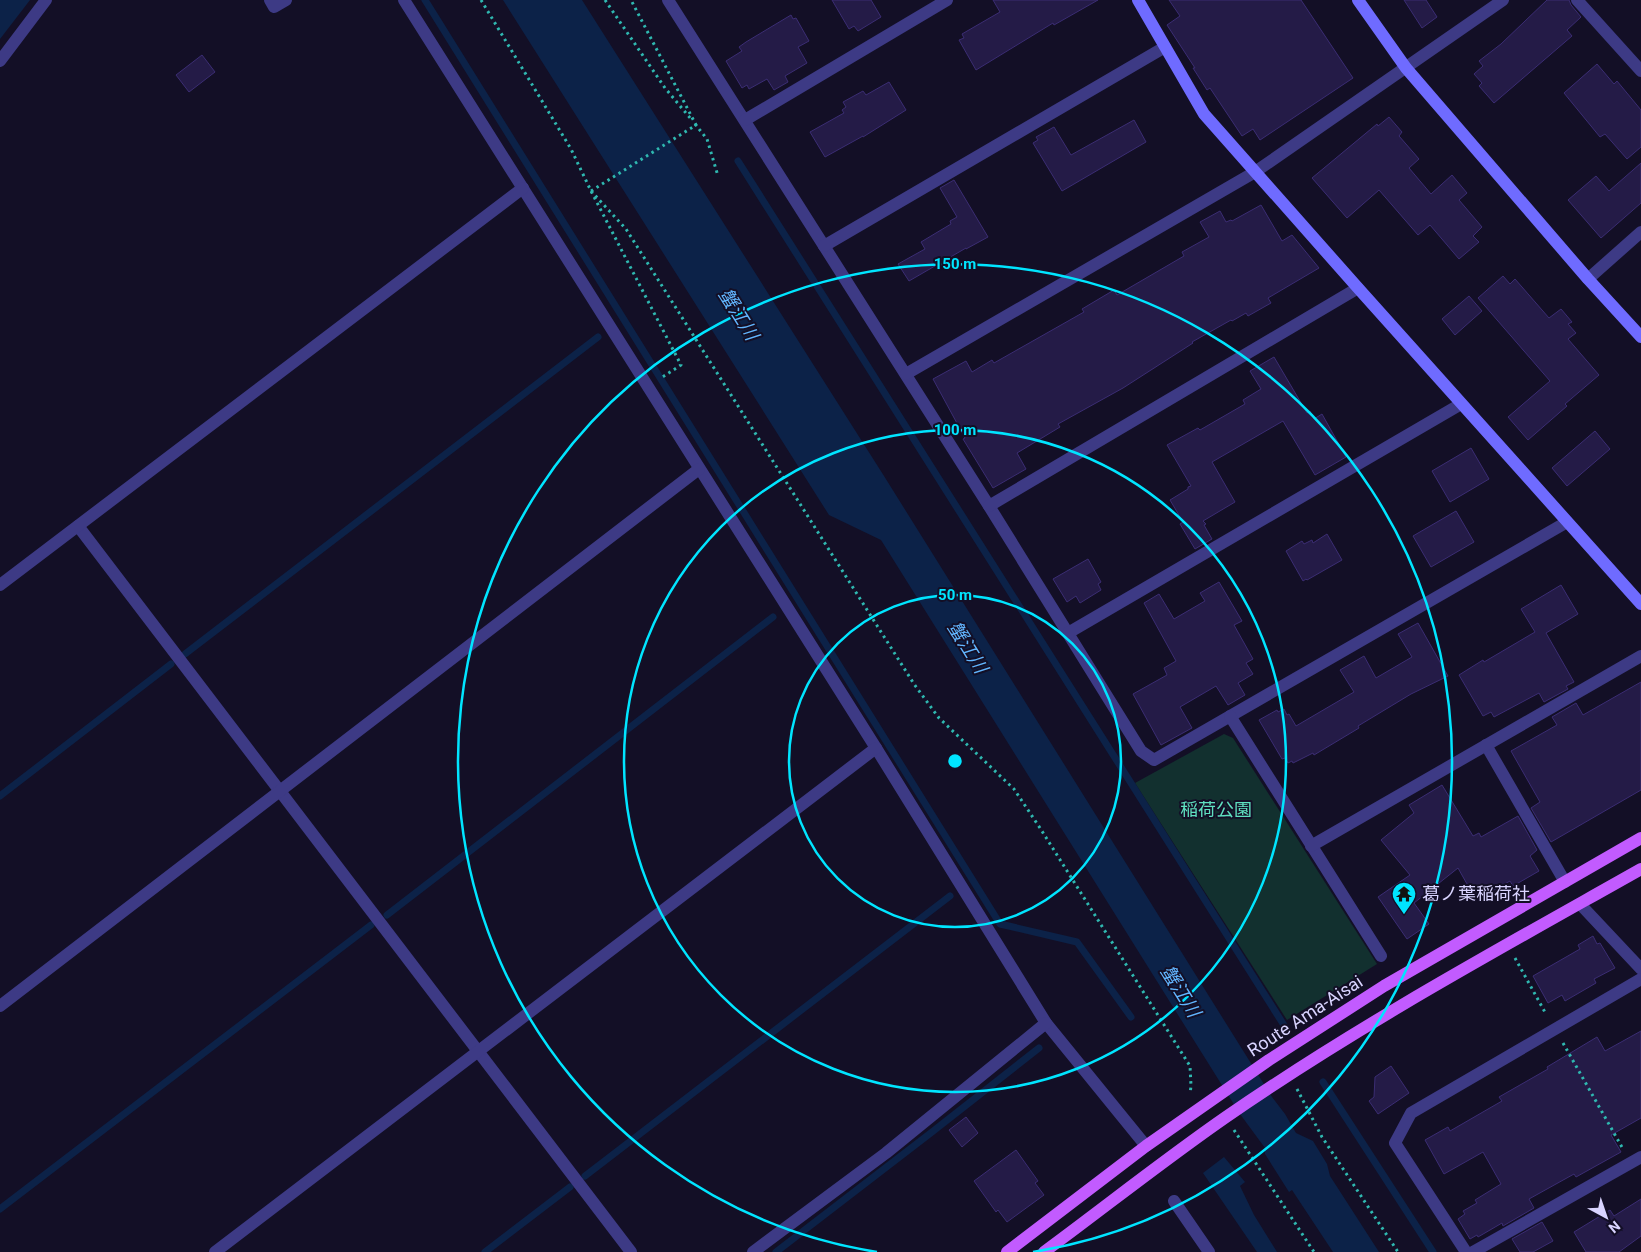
<svg xmlns="http://www.w3.org/2000/svg" width="1641" height="1252" viewBox="0 0 1641 1252" font-family="Roboto,'Noto Sans JP',sans-serif">
	<rect width="100%" height="100%" fill="#130f26"/>
	<!-- green -->
	<path fill="#12302f" d="M 1224,734 L 1233,738 L 1377,964 L 1287,1020 L 1135,783 Z"/>
	<!-- water -->
	<g fill="#0c2248">
		<path d="M 0,0 L 30,0 L 0,39 Z"/>
		<path d="M 503,0 L 582,0 L 884,476 L 1272,1097 L 1285,1114 L 1296,1133 L 1313,1141 L 1327,1164 L 1330,1176 L 1379,1252 L 1333,1252 L 1292,1190 L 1289,1192 L 1265,1154 L 1265,1148 L 1240,1114 L 881,540 L 829,515 Z"/>
		<path d="M 1224,1157 L 1245,1182 L 1240,1186 L 1254,1215 L 1277,1252 L 1257,1252 L 1203,1173 Z"/>
	</g>
	<g fill="none" stroke-linecap="round" stroke-linejoin="round">
		<!-- stream -->
		<g stroke="#0c2248" stroke-width="7">
			<path d="M 425,0 L 1000,924 L 1077,942 L 1131,1017"/>
			<path d="M 738,161 L 1287,1030"/>
			<path d="M 185,654 L 598,337"/>
			<path d="M 0,796 L 171,664"/>
			<path d="M 387,915 L 773,617"/>
			<path d="M 1323,1082 L 1433,1252"/>
			<path d="M 585,1176 L 950,896"/>
			<path d="M 0,1209 L 371,925"/>
			<path d="M 485,1252 L 570,1187"/>
			<path d="M 776,1252 L 932,1132 L 1039,1048"/>
		</g>
	</g>
	<!-- building -->
	<g fill="#241b47" stroke="#3b2d73">
		<path d="M 832,0 L 871,0 L 881,17 L 858,31 L 854,26 L 849,29 Z"/>
		<path d="M 993,0 L 1098,0 L 1054,25 L 1053,23 L 976,70 L 959,40 L 964,38 L 962,34 L 1000,12 Z"/>
		<path d="M 1169,0 L 1301,0 L 1353,78 L 1260,140 L 1253,129 L 1242,136 L 1210,88 L 1207,90 L 1193,68 L 1195,68 L 1167,25 L 1180,16 Z"/>
		<path d="M 1404,0 L 1426,0 L 1437,17 L 1422,28 Z"/>
		<path d="M 1547,0 L 1569,0 L 1571,5 L 1581,17 L 1567,30 L 1572,36 L 1494,103 L 1479,86 L 1482,83 L 1474,74 L 1483,66 L 1479,61 L 1501,44 Z"/>
		<path d="M 791,15 L 793,19 L 796,18 L 809,41 L 798,47 L 807,63 L 785,76 L 788,82 L 774,90 L 767,79 L 749,89 L 747,85 L 742,88 L 726,61 L 742,51 L 739,47 L 746,42 Z"/>
		<path d="M 202,55 L 215,72 L 189,92 L 176,75 Z"/>
		<path d="M 1597,64 L 1614,84 L 1617,81 L 1641,110 L 1641,147 L 1627,159 L 1605,134 L 1600,137 L 1564,93 Z"/>
		<path d="M 889,82 L 906,110 L 863,137 L 863,136 L 825,157 L 810,132 L 844,113 L 842,110 L 846,107 L 843,102 L 863,91 L 866,95 Z"/>
		<path d="M 1389,117 L 1402,132 L 1399,136 L 1419,159 L 1409,168 L 1431,194 L 1452,175 L 1467,193 L 1459,200 L 1482,227 L 1473,236 L 1479,242 L 1459,259 L 1430,225 L 1418,235 L 1379,190 L 1347,218 L 1312,178 L 1377,124 L 1378,126 Z"/>
		<path d="M 1134,120 L 1146,142 L 1062,191 L 1033,143 L 1038,140 L 1036,137 L 1054,127 L 1071,155 Z"/>
		<path d="M 1641,163 L 1641,203 L 1601,238 L 1568,200 L 1596,176 L 1609,191 Z"/>
		<path d="M 954,180 L 988,237 L 966,249 L 966,248 L 909,281 L 898,264 L 925,249 L 921,242 L 951,224 L 950,221 L 957,217 L 940,188 Z"/>
		<path d="M 1261,205 L 1282,241 L 1292,235 L 1319,268 L 1268,298 L 1271,303 L 1248,316 L 1246,313 L 1232,321 L 1231,320 L 1192,342 L 1193,343 L 1123,388 L 1058,424 L 1060,427 L 1017,453 L 1026,469 L 993,488 L 963,439 L 965,438 L 933,379 L 966,361 L 972,372 L 992,360 L 994,363 L 1084,312 L 1082,309 L 1114,290 L 1117,295 L 1184,256 L 1182,252 L 1209,237 L 1200,222 L 1220,211 L 1226,222 L 1231,220 L 1232,221 Z"/>
		<path d="M 1503,276 L 1510,284 L 1515,279 L 1549,318 L 1561,309 L 1572,322 L 1568,324 L 1576,333 L 1568,339 L 1599,375 L 1565,404 L 1567,406 L 1528,440 L 1508,417 L 1550,381 L 1478,298 Z"/>
		<path d="M 1469,296 L 1482,311 L 1455,335 L 1442,319 Z"/>
		<path d="M 1274,357 L 1307,413 L 1310,411 L 1314,419 L 1322,414 L 1346,457 L 1315,475 L 1283,421 L 1212,462 L 1235,502 L 1203,521 L 1206,524 L 1204,525 L 1212,539 L 1195,549 L 1180,524 L 1183,522 L 1170,500 L 1188,489 L 1188,487 L 1191,486 L 1167,445 L 1198,428 L 1200,430 L 1245,404 L 1243,400 L 1261,389 L 1250,371 Z"/>
		<path d="M 1595,431 L 1610,449 L 1567,486 L 1552,468 Z"/>
		<path d="M 1471,448 L 1489,479 L 1450,502 L 1432,471 Z"/>
		<path d="M 1456,511 L 1474,542 L 1431,567 L 1413,536 Z"/>
		<path d="M 1327,534 L 1342,560 L 1307,580 L 1306,579 L 1303,581 L 1286,551 L 1302,541 L 1304,544 L 1312,540 L 1313,543 Z"/>
		<path d="M 1088,559 L 1101,582 L 1098,584 L 1101,590 L 1080,603 L 1076,596 L 1067,602 L 1053,579 Z"/>
		<path d="M 1219,582 L 1242,621 L 1234,625 L 1253,659 L 1246,663 L 1253,674 L 1238,683 L 1245,695 L 1228,705 L 1216,686 L 1180,707 L 1192,728 L 1161,745 L 1133,694 L 1167,675 L 1164,668 L 1176,661 L 1144,603 L 1159,594 L 1174,619 L 1205,601 L 1200,593 Z"/>
		<path d="M 1561,585 L 1578,614 L 1546,633 L 1574,682 L 1566,686 L 1568,689 L 1544,702 L 1539,693 L 1494,717 L 1491,712 L 1483,716 L 1459,675 L 1483,660 L 1484,662 L 1535,632 L 1521,609 Z"/>
		<path d="M 1418,623 L 1448,676 L 1411,694 L 1358,726 L 1359,728 L 1314,755 L 1313,753 L 1293,763 L 1292,761 L 1288,763 L 1285,758 L 1282,759 L 1259,720 L 1277,710 L 1278,712 L 1284,709 L 1287,715 L 1289,714 L 1296,726 L 1354,692 L 1340,670 L 1364,656 L 1376,678 L 1412,657 L 1398,634 Z"/>
		<path d="M 1641,682 L 1641,790 L 1551,842 L 1531,808 L 1540,802 L 1511,751 L 1557,725 L 1552,717 L 1576,703 L 1583,715 Z"/>
		<path d="M 1442,785 L 1473,836 L 1479,833 L 1481,837 L 1518,816 L 1537,850 L 1530,856 L 1539,871 L 1513,886 L 1510,881 L 1476,900 L 1458,868 L 1414,903 L 1429,924 L 1407,939 L 1378,897 L 1410,875 L 1381,840 L 1414,813 L 1409,805 Z"/>
		<path d="M 1593,936 L 1597,944 L 1600,943 L 1615,968 L 1594,979 L 1596,983 L 1565,1001 L 1562,995 L 1548,1003 L 1533,976 L 1580,949 L 1578,945 Z"/>
		<path d="M 1641,1031 L 1641,1118 L 1611,1135 L 1621,1152 L 1576,1177 L 1574,1174 L 1529,1199 L 1534,1208 L 1503,1226 L 1502,1223 L 1478,1237 L 1477,1235 L 1470,1239 L 1458,1219 L 1465,1214 L 1463,1211 L 1477,1203 L 1475,1200 L 1501,1184 L 1483,1152 L 1444,1174 L 1425,1140 L 1448,1127 L 1450,1131 L 1502,1101 L 1499,1097 L 1548,1069 L 1547,1067 L 1597,1037 L 1605,1051 Z"/>
		<path d="M 1391,1066 L 1409,1093 L 1378,1114 L 1369,1101 L 1374,1097 L 1375,1077 Z"/>
		<path d="M 966,1117 L 978,1133 L 962,1147 L 949,1130 Z"/>
		<path d="M 1016,1150 L 1038,1181 L 1035,1183 L 1044,1195 L 1007,1222 L 998,1210 L 996,1212 L 974,1181 Z"/>
		<path d="M 1641,1199 L 1641,1236 L 1619,1252 L 1586,1252 L 1574,1232 L 1610,1210 L 1614,1216 Z"/>
		<path d="M 1542,1222 L 1553,1241 L 1533,1252 L 1520,1252 L 1512,1239 Z"/>
	</g>
	<g fill="none" stroke-linecap="round" stroke-linejoin="round">
		<!-- path -->
		<g stroke="#2fb8b0" stroke-width="3" stroke-dasharray="2.5 4" stroke-linecap="butt">
			<path d="M 481,0 L 571,149 L 591,191 L 681,365 L 661,378"/>
			<path d="M 605,0 L 665,88 L 691,119"/>
			<path d="M 695,124 L 707,139 L 718,176"/>
			<path d="M 591,191 L 626,229 L 914,684 L 939,718 L 1014,789 L 1040,828 L 1190,1066 L 1191,1086 L 1190,1094"/>
			<path d="M 591,191 L 696,125 L 631,0"/>
			<path d="M 1515,958 L 1546,1014"/>
			<path d="M 1563,1043 L 1623,1149"/>
			<path d="M 1297,1089 L 1322,1137 L 1398,1252"/>
			<path d="M 1234,1130 L 1314,1252"/>
		</g>
		<!-- street -->
		<g stroke="#3d3a85" stroke-width="12">
			<path d="M 270,0 L 274,7 L 286,0"/>
			<path d="M 404,0 L 876,748 L 1046,1023 L 1146,1146"/>
			<path d="M 668,0 L 989,506 L 1141,751 L 1154,760 L 1567,522"/>
			<path d="M 1577,0 L 1641,71"/>
			<path d="M 0,61 L 46,0"/>
			<path d="M 745,120 L 947,0"/>
			<path d="M 824,246 L 1165,47"/>
			<path d="M 1588,279 L 1641,232"/>
			<path d="M 906,374 L 1255,172 L 1503,0"/>
			<path d="M 989,506 L 1358,288"/>
			<path d="M 78,526 L 631,1252"/>
			<path d="M 0,585 L 523,188"/>
			<path d="M 1068,633 L 1461,404"/>
			<path d="M 1230,716 L 1381,956"/>
			<path d="M 1486,745 L 1565,882"/>
			<path d="M 1311,846 L 1641,656"/>
			<path d="M 1580,904 L 1641,969"/>
			<path d="M 0,1006 L 699,469"/>
			<path d="M 1174,1201 L 1209,1252"/>
			<path d="M 215,1252 L 876,748"/>
			<path d="M 753,1252 L 886,1153 L 1046,1023"/>
			<path d="M 1466,1252 L 1395,1143 L 1411,1113 L 1641,979"/>
			<path d="M 1473,1252 L 1641,1157"/>
		</g>
		<!-- secondary -->
		<g stroke="#6f6bff" stroke-width="12">
			<path d="M 1138,0 L 1204,114 L 1358,288 L 1641,604"/>
			<path d="M 1358,0 L 1406,68 L 1588,279 L 1641,337"/>
		</g>
		<!-- primary -->
		<g stroke="#c25bff" stroke-width="12">
			<path d="M 1007,1252 L 1146,1146 L 1269,1060 L 1384,986 L 1641,838"/>
			<path d="M 1044,1252 C 1105,1207 1164,1160 1226,1117 C 1359,1025 1501,948 1641,869"/>
		</g>
	</g>
	<!-- distance rings -->
	<g fill="none" stroke="#00e5ff" stroke-width="2.5">
		<circle cx="955" cy="761" r="166"/>
		<circle cx="955" cy="761" r="331"/>
		<path d="M877 1252A497 497 0 1 1 1033 1252"/>
	</g>
	<!-- icons -->
	<defs>
		<symbol id="temple-pin" viewBox="-11 -11 22 30"><path d="M0 17L-7.5 6A9.5 9.5 0 1 1 7.5 6Z" fill="#00e5ff" stroke="#130f26"/><path d="M0-6L5-2H3V0L6.5 2.5H4V6H1.5V3h-3V6H-4V2.5H-6.5L-3 0V-2H-5Z" fill="#111"/></symbol>
	</defs>
	<g fill-rule="evenodd">
		<use href="#temple-pin" x="1390" y="880" width="28" height="38"/>
	</g>
	<g text-anchor="middle" stroke-width="4" stroke-linejoin="round" paint-order="stroke">
		<!-- park labels -->
		<g font-size="18" fill="#5fe0c0" stroke="#130f26">
			<text x="1216" y="816">稲荷公園</text>
		</g>
		<!-- poi labels -->
		<g font-size="18" fill="#d9d4ff" stroke="#130f26" text-anchor="start">
			<text x="1422" y="900">葛ノ葉稲荷社</text>
		</g>
		<!-- street labels -->
		<g font-size="18" fill="#d9d4ff" stroke="#130f26">
			<text transform="translate(1305 1016) rotate(-33)" y="6">Route Ama-Aisai</text>
		</g>
		<!-- water labels -->
		<g font-size="19" font-style="italic" fill="#62b6ff" stroke="#130f26">
			<text transform="translate(739 314) rotate(58)" y="7">蟹江川</text>
			<text transform="translate(968 647) rotate(58)" y="7">蟹江川</text>
			<text transform="translate(1181 991) rotate(58)" y="7">蟹江川</text>
		</g>
	</g>
	<circle cx="955" cy="761" r="8" fill="#00e5ff" stroke="#130f26" stroke-width="2.5"/>
	<g font-size="15" text-anchor="middle" font-weight="bold" fill="#00e5ff" stroke="#130f26" stroke-width="4" stroke-linejoin="round" paint-order="stroke">
		<text x="955" y="269">150 m</text>
		<text x="955" y="435">100 m</text>
		<text x="955" y="600">50 m</text>
	</g>
	<!-- north arrow -->
	<g transform="translate(1606 1217) rotate(140)" stroke="#130f26" stroke-width="4" paint-order="stroke">
	<path d="M0-4L9 19L0 12L-9 19Z" fill="#d9d4ff"/>
	<text y="-8" font-size="14" font-weight="bold" text-anchor="middle" fill="#d9d4ff">N</text>
	</g>
</svg>
